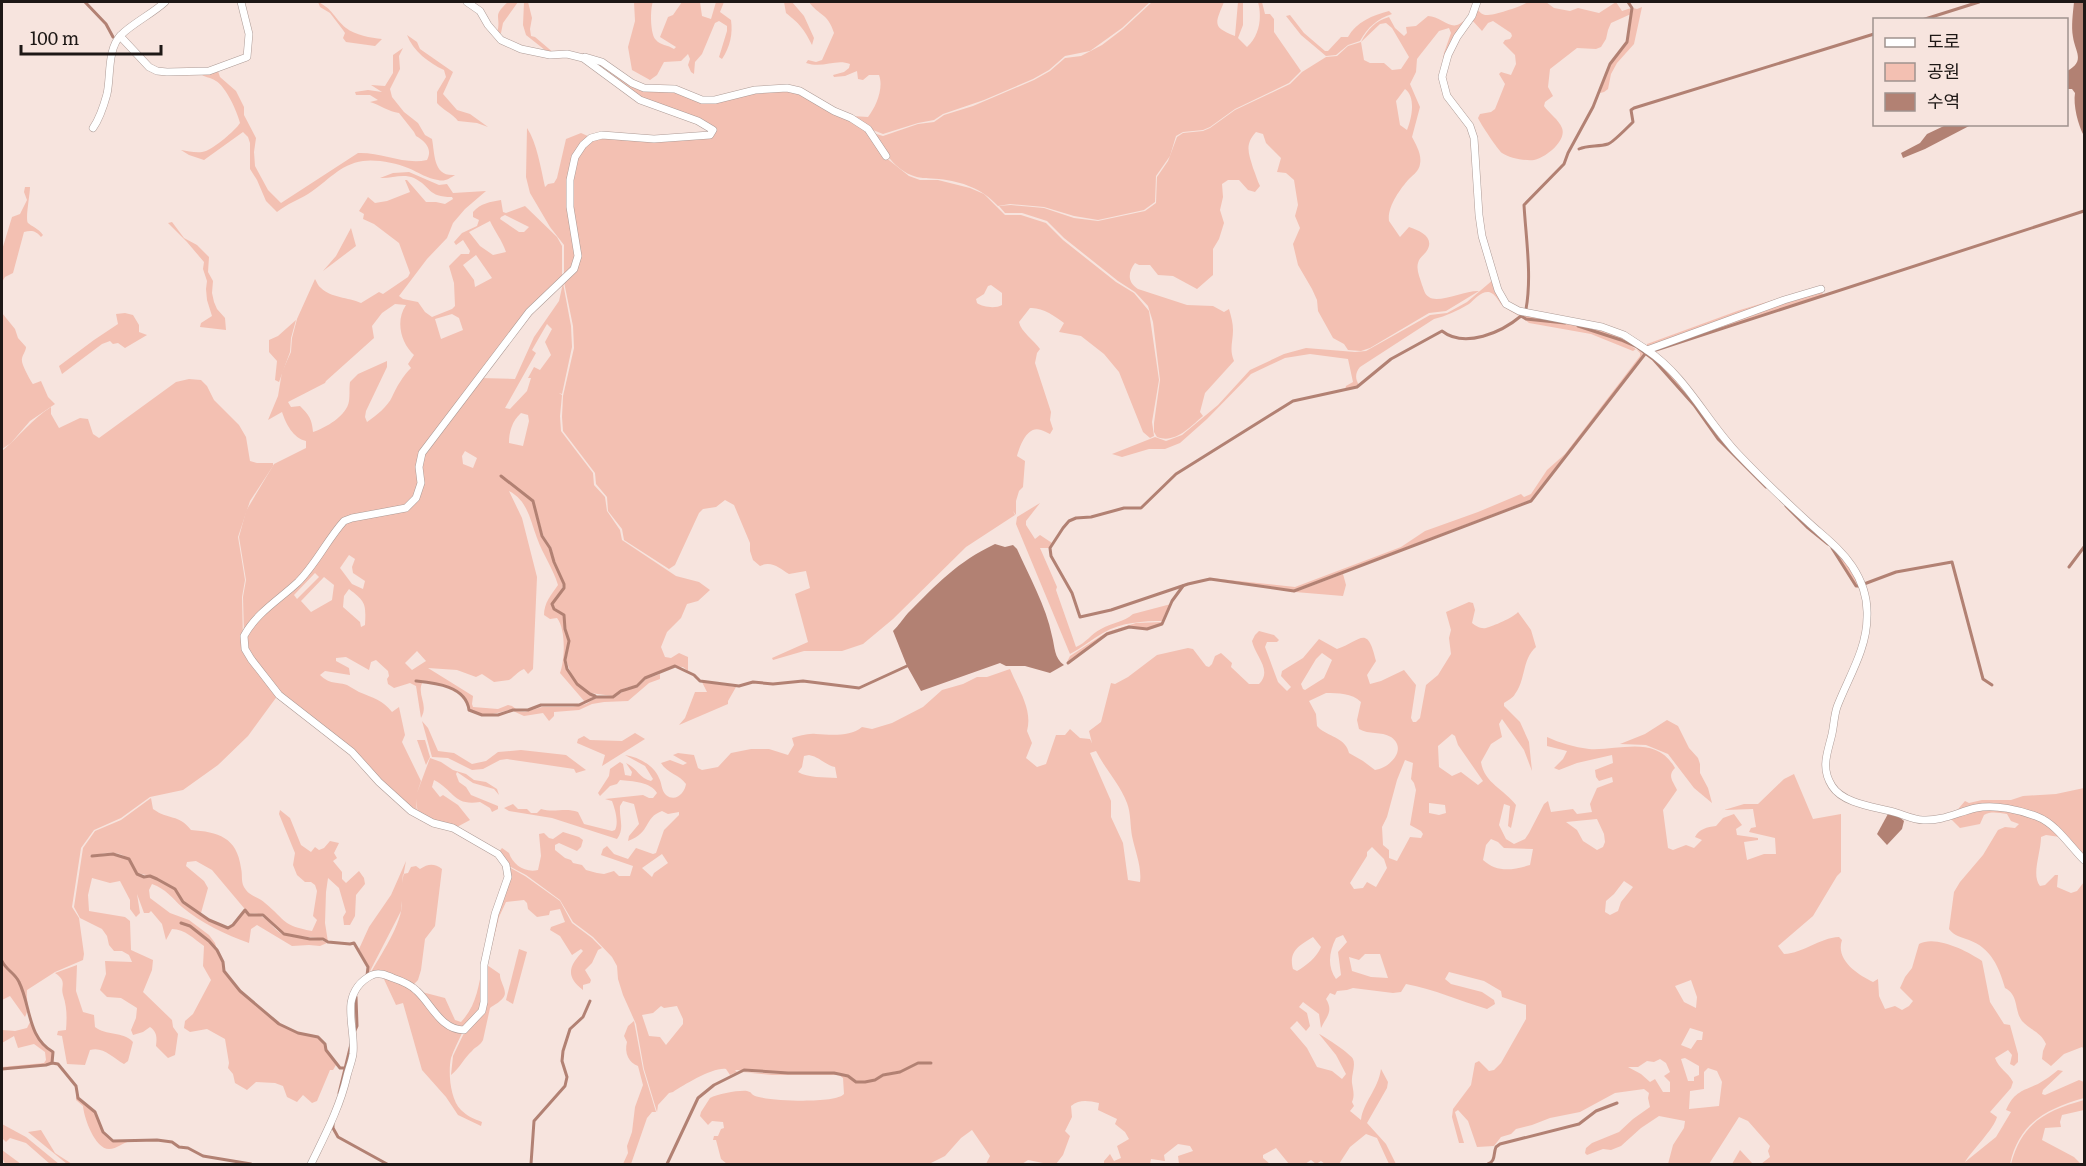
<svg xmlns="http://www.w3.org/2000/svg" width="2086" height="1166" viewBox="0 0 2086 1166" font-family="Literata,'Noto Sans KR',serif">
	<rect width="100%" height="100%" fill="#f7e4de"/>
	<!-- green -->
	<g fill="#f3c0b2" fill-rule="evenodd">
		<path d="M 318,2 C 333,9 334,18 346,28 C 355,35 371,38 382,39 L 375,46 L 346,42 L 343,38 L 345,33 L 343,30 L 330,13 L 320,7 Z"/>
		<path d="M 508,2 L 518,2 L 503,23 L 501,33 L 497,33 C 502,15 491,17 508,2 Z"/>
		<path d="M 524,2 L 528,2 L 532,18 L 530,29 L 531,36 L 535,37 L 555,54 L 550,54 L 526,35 L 523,25 Z"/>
		<path d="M 634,2 L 653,2 C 650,8 650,35 656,40 C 660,45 668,45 674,49 L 676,47 L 660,37 L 668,17 L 673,15 L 682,2 L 700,2 L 702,16 L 711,19 L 716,2 L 724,2 L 720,12 L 731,20 C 733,34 730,47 722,59 L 719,57 L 727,31 L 727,26 L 719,21 L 715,23 L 702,54 L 695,62 L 694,74 L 691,72 L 688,65 L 690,59 L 688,54 L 681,61 L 664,62 L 657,75 L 650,80 L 632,70 L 628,47 L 635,21 Z"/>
		<path d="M 784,2 L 792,2 L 804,16 L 814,38 L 812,45 C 804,29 800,24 786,13 Z"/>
		<path d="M 809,2 L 1150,2 L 1122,28 L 1090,51 L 1065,56 L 1049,70 L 1033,79 L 984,100 L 943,114 L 934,120 L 918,123 L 883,134 L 868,128 L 852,116 L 868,117 C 876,107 884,88 879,75 L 869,75 L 863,80 L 858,79 L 857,71 L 845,76 L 834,77 L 833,75 L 844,72 L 849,68 L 850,64 C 836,58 823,69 806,63 L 808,60 L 816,62 L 822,60 L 834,33 C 828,13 819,16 809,2 Z"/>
		<path d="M 1152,2 L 1224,2 C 1215,24 1212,27 1235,36 L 1238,2 L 1243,2 L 1243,25 L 1238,38 L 1247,47 C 1260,35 1262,17 1258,2 L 1262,2 L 1265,14 L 1270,14 L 1274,19 L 1274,32 L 1301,71 L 1289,83 L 1235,109 L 1210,127 L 1203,130 L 1183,132 L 1176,136 L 1170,156 L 1156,176 L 1155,202 L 1144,210 L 1098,220 L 1074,216 L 1044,207 L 1010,204 L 998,206 C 981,188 963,182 939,179 C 929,178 920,179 911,175 C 892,167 883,149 873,133 L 883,136 L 918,124 L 934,122 L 944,115 L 973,106 L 1034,80 L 1050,71 L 1065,58 L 1081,56 L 1102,45 L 1123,29 Z"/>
		<path d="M 1528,2 L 1546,2 L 1554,8 L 1570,11 L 1578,8 L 1599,13 L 1616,2 L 1622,11 L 1631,8 L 1631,14 L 1611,23 L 1608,30 L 1606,39 L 1601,47 L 1596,49 L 1577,48 L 1550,69 L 1548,87 L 1553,96 L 1545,102 L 1544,106 C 1549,113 1559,120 1562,128 C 1567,141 1545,158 1534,160 C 1525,161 1509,158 1502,153 C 1498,150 1480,123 1478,118 L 1480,114 L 1491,112 L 1495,109 L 1505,84 L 1499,74 L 1501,72 L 1511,75 L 1516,64 L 1515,55 L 1503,43 L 1505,40 L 1510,39 L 1512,36 L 1511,33 L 1493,21 L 1488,23 L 1482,31 L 1471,19 L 1477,9 C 1480,12 1481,14 1485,15 C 1493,16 1522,6 1528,2 Z"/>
		<path d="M 1642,7 L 1634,44 L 1617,63 L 1611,74 L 1608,89 L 1604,92 L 1600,93 L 1610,64 L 1628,42 L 1633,8 L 1637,9 Z"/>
		<path d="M 1389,11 L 1392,14 C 1377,19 1368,27 1360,41 L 1348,45 L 1336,55 L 1326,56 L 1301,35 L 1286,16 L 1290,15 L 1304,33 L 1325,51 L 1328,51 L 1341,37 L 1348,37 C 1356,22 1373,15 1389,11 Z"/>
		<path d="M 1428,16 C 1439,16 1449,28 1457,25 C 1461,24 1466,19 1469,16 L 1443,60 L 1444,53 L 1451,33 L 1449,28 L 1439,31 L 1420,55 L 1417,59 L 1416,72 L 1410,84 L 1420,107 L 1412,137 C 1416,145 1422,154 1420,164 C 1419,171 1414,174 1409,179 C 1400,189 1387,207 1389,221 L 1400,237 L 1409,227 C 1421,231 1436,238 1426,252 C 1423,256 1419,258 1418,263 C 1416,270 1420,278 1422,285 C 1424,290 1425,295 1429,297 C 1438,304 1466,290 1479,291 L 1446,311 L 1429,313 L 1370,348 L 1361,351 L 1348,350 L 1344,344 L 1333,338 L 1318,311 L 1317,300 L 1312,289 L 1298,265 L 1293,244 L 1300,228 L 1295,216 L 1298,205 L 1294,180 L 1286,173 L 1277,172 L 1281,158 L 1266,143 L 1263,134 L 1256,132 C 1244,145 1249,154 1253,168 C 1256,175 1257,180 1260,186 L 1255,192 L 1248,190 L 1239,180 L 1228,180 L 1222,184 L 1223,197 L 1220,210 L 1224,223 L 1219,239 L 1213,249 L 1213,275 L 1197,289 L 1173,276 L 1158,275 L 1150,265 L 1139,265 L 1135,263 C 1128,272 1127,282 1138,289 L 1187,305 L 1213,306 L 1224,312 L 1229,309 C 1231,316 1233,323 1233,330 C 1233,342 1229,349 1234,361 L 1205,393 L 1200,412 L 1203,416 C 1190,427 1175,444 1157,437 L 1154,432 L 1154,423 L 1160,380 L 1153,322 L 1148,306 L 1135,292 L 1118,281 L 1064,238 L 1047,221 L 1022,213 L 1005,213 L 999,206 L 1011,205 L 1044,208 L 1074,218 L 1098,221 L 1145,211 L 1156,203 L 1157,177 L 1168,161 L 1177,137 L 1183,133 L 1203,131 L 1210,128 L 1235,110 L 1290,84 L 1302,72 L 1326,57 L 1337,56 L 1348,46 L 1361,42 C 1368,29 1375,21 1389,17 L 1395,28 L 1404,36 L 1407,33 L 1406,27 L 1416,26 ZM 1386,23 L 1392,28 L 1409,57 L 1401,69 L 1392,70 L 1384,63 L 1370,63 L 1364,60 L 1361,42 L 1380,24 ZM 1405,89 C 1416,97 1412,118 1407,130 L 1400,125 L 1396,101 Z"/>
		<path d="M 407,35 L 417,42 L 420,49 L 453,72 L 443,94 L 457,110 L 470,114 L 488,127 L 477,123 L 458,121 C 453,114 443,110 437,103 L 437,92 L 446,77 L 444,70 C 429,63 413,51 407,35 Z"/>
		<path d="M 403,48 L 399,56 L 400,69 L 390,89 L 392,97 L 404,112 L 418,123 L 425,135 L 432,139 C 435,154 433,177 455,175 C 450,178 445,182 438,180 C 428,179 418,172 408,168 C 396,163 376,159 363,161 C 340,164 327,182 308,194 C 298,200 287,204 277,212 L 266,201 L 257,180 L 250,169 L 250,143 L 248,137 L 243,132 L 204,160 L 189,155 L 181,150 C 189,151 198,154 206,151 C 214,148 235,131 240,123 C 237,111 226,87 216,81 C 209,76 205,79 199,72 L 210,74 L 218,71 L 220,77 L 236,91 L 244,107 L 244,115 L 256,138 L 254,152 L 255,166 L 268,190 L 281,203 L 358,153 C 381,152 404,165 427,160 C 433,149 425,141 416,136 L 414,132 L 399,113 C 389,112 380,105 370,102 L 378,100 L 370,95 L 356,95 L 355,92 L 368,90 L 382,92 L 371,85 L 385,86 L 393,73 L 393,55 Z"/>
		<path d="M 586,59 L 596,61 L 631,84 L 668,89 L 702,101 L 743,94 L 793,91 L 867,130 L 885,157 L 909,176 L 920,180 L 938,180 L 970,188 L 984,194 L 1005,215 L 1021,215 L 1046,223 L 1063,240 L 1116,282 L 1134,293 L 1149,311 L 1159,380 L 1152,422 L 1154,436 L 1150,438 L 1143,432 L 1119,372 L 1104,354 L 1081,336 L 1059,332 L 1064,323 C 1055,316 1042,307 1030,308 L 1019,322 C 1021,332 1034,340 1040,349 L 1037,353 L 1035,363 L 1051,412 L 1050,420 L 1053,429 L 1050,434 C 1047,433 1045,431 1041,430 C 1027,425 1020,446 1017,456 L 1025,461 L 1023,487 L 1019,491 L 1016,501 L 1016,515 L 1013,511 L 1015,515 L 966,547 L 893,619 L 863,644 L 842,651 L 804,651 L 773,660 L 772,658 L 808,642 L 795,594 L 810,588 L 806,571 L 789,574 C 780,568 771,560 760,566 L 753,560 L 750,551 L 750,543 L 734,505 L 725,500 L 716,507 L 703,509 L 699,513 L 675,565 L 669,569 L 624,540 L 622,529 L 608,511 L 607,497 L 596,484 L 595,473 L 563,431 L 562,417 L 563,396 L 574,348 L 573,326 L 564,282 L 579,256 L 571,207 L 576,157 L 591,138 L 711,135 L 714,130 L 641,99 ZM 991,285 L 1002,293 L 1002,305 C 995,309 983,307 977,303 L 976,299 L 984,294 L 988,286 Z"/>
		<path d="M 527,128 C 537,143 541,169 545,187 L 548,184 L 554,183 L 557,178 L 566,139 L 581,133 L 590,137 L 582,144 L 569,180 L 577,256 L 573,269 L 564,280 L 564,245 L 550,227 L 530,193 L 526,177 Z"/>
		<path d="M 409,172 L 439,185 L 447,184 L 453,193 L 486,191 L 465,209 L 453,223 L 447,238 L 427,259 L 399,296 L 403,299 L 418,302 L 425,312 L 432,317 L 452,309 L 455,306 L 454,283 L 449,266 L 461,254 L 469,254 L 470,251 L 463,240 L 456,245 L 454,242 L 462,233 L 477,226 L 479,220 L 473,217 L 473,212 C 481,203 490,202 501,200 L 503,212 L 506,213 L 525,206 L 557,237 L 562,246 L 562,282 L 529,312 L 421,453 L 420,483 L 415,497 L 406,507 L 344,521 L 312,565 L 244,634 L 243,597 L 246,580 L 239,537 L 246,511 L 274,464 L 306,448 L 306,441 C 293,438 286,424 282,412 L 268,420 L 278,396 L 282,372 L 291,352 L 292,338 L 297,319 L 315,279 C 317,282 318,286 321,288 C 331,298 348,297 361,303 L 379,292 L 383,294 L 408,277 L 410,273 L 399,243 L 374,224 L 363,219 L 364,214 L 359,211 L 368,197 L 375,203 L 387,201 L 410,192 L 405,180 L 407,180 L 426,202 L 436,202 L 445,204 L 453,199 L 452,197 C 427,197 432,187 414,178 C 402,173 391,179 380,178 L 393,173 ZM 505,215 L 529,227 L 524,232 L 519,232 L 500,219 L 501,217 ZM 490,221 C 495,232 502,240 506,252 L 493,255 L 480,246 L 469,232 ZM 476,255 L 492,278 L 475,287 L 474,280 L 463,265 ZM 395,304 L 406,305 C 395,321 401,343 414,355 L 408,364 L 411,368 C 403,376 397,386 392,397 C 388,406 376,416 367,422 L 365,417 L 366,411 L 387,367 L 387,361 L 358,374 L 350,382 C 349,389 350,394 349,401 C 347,416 325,428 313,432 C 312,419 309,415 300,406 L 291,407 L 288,402 L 325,383 L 326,381 L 374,338 L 372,326 L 382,313 ZM 452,314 L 459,318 L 463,330 L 441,339 L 435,319 Z"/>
		<path d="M 25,187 L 30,187 C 30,195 25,219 28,223 C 31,226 38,228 43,235 L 41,237 C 36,231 32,230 24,232 L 13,273 L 5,277 L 2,282 L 2,250 L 12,217 L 20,214 L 27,200 L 24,192 Z"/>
		<path d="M 172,222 L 184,238 L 197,245 L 209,257 L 208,272 L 213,281 L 212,293 L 214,302 L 217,309 L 225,318 L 226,330 L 200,327 L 201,323 L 212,316 L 207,300 L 206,289 L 207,281 L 203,269 L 204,262 L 187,242 L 168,223 Z"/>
		<path d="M 351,228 L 356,246 L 323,271 L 336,256 Z"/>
		<path d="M 1494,279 C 1496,288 1499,297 1505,304 C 1518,318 1544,316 1562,319 C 1582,323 1604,327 1623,336 C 1677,361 1698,413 1736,453 C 1758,476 1782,498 1805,520 C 1829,543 1845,555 1861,585 L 1856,585 L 1836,552 L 1807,527 L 1718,439 L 1695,404 L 1653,358 L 1637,347 L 1609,335 L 1582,326 L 1621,340 L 1644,354 L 1530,500 L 1294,590 L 1210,578 L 1295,587 L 1401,547 L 1425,531 L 1478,512 L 1521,494 L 1524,497 L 1531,494 L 1547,470 L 1565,454 L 1640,356 L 1640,353 L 1636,349 L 1633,351 L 1591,334 L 1529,323 C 1522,316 1511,313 1502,305 C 1498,301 1496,294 1489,292 C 1481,291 1474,300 1469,304 C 1457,311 1446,316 1434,319 L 1360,367 C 1355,373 1355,379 1359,385 L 1345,390 L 1346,386 L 1353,382 L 1348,359 L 1310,354 L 1285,358 L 1251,374 L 1207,419 L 1180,443 L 1165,449 L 1149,449 L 1122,457 L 1112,454 L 1155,437 L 1166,441 L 1182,435 L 1218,405 L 1250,370 L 1284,354 L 1306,348 L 1355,352 L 1366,351 L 1430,315 L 1447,313 L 1467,302 Z"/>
		<path d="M 563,283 L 571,326 L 572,347 L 562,394 L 559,393 L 562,395 L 560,416 L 561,431 L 593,473 L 594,485 L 605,497 L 607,511 L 620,530 L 622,540 L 676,576 L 699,582 L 710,590 L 698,601 L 687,604 L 681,618 L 667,632 L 661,647 L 665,657 L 671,658 L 679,653 L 688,657 L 688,671 L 683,667 L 671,666 L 656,674 L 645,677 L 637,685 L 625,688 L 613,696 L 590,693 L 573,679 L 566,660 L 570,641 L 565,628 L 565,615 L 555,608 L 553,604 L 564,588 L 564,583 L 555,562 L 551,547 L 543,535 L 537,513 L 542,535 L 550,548 L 554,562 L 563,584 C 563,591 554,596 552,604 L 554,609 L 564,615 L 564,628 L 569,641 L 565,660 L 567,669 L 577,684 L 594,696 L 585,702 L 560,673 C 565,660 566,629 557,618 L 550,619 L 544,615 C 544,603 551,595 558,585 C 553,568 543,555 537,538 C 530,520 528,501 509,491 L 522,518 L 537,577 L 533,669 L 528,674 L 524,669 C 517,672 512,679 509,680 C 504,681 499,681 494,682 L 482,674 L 476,677 L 457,670 L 428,668 L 473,696 L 472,704 L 473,707 L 498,709 L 508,705 L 512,706 L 516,709 C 498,710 491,720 469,710 C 465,685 435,683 415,680 L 422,683 C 417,696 429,705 421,718 L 416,686 L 410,683 L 394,688 L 388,684 L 387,679 L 389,676 L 388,671 L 376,660 L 371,662 L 369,670 L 346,657 L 336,658 L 336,661 L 349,668 L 350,675 L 325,671 L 320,675 C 331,685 334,681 347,685 C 351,687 355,690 359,692 C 373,698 383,700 392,712 L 399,707 L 405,735 L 402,742 L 421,781 L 417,793 L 430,758 L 441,762 L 453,770 L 466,774 L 474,780 L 486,782 L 497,789 L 499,795 L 494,789 L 473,783 L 457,772 L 456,774 L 459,782 L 466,787 L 471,795 L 498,806 L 498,809 L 492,812 L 490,808 L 480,802 C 453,806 455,791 434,780 L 432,787 L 440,797 L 443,795 L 458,805 L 470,820 L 457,827 L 418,815 L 416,799 L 417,814 L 352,752 L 279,695 L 251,659 L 245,636 L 247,631 L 298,583 L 345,522 L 407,509 L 416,498 L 422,453 L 479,378 L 515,379 L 534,337 L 559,301 ZM 547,324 L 552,329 L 545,342 L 551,355 L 540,370 L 534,367 L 528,378 L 531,378 L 527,391 L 510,409 L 505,408 L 536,353 L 532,350 ZM 521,413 L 528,415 L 529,421 L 523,446 L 509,443 C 509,432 512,421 521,413 ZM 465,451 L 477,458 L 473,468 L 463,464 L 462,456 ZM 349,555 L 355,559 L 352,567 L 353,573 L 365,581 L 363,589 L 352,584 L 340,568 ZM 315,573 L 319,577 L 297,599 L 294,595 ZM 324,577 L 334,585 L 332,600 L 311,612 L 301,601 ZM 349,589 C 366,602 366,604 365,625 L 361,627 L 360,622 L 343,607 L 344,596 ZM 417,651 L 426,661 L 412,670 L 405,663 Z"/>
		<path d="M 1820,286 L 1647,349 L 1647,344 L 1740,310 Z"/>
		<path d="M 1821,290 L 1823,295 L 1651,351 Z"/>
		<path d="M 2,313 L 15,329 L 18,338 L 26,347 C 26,352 21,356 22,361 C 22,365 30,380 33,384 L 41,381 L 48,397 L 55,404 L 30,421 L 11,443 L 2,449 Z"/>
		<path d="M 125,313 L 133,315 L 139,325 L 139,332 L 147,335 L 125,348 L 118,343 L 113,344 L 110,341 L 102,344 L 62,374 L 59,366 L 94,340 L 118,324 L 116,314 Z"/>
		<path d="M 296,320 L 291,338 L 290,352 L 279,382 L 275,380 L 277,361 L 269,352 L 269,340 L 278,336 Z"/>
		<path d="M 189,379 L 201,380 L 207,386 L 214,400 L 239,425 L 246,437 L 250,461 L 257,463 L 273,463 L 273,466 L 250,501 L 238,537 L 245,580 L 242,597 L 243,642 L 278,695 L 248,736 L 218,765 L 183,790 L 150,797 L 121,818 L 94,830 L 81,848 L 72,907 L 79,918 L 84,954 L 83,960 L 55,972 L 27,990 C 26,1000 30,1008 25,1017 L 10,996 L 2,1000 L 2,451 C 19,437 32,419 51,407 L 51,414 L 59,428 L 80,418 L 88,419 L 93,434 L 99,438 L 176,382 Z"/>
		<path d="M 1040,503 L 1026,521 L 1026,525 L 1035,539 L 1040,535 L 1052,543 L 1050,548 L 1040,548 L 1057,587 L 1056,590 L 1076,647 C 1086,643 1091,634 1101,629 C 1111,623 1124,622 1133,614 L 1171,604 L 1164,616 L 1164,621 C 1143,621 1122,622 1103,633 C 1092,639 1082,648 1070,654 L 1016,524 L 1017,517 Z"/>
		<path d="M 1343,574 L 1346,585 L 1343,596 L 1295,592 Z"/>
		<path d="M 1469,602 L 1473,603 L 1475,610 L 1472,623 C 1476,626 1480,629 1486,628 C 1493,626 1513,618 1518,612 L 1531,630 L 1536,647 C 1522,659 1526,679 1515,694 C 1513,698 1508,700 1504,703 L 1504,706 L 1520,722 L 1529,742 L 1532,771 L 1524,750 L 1502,719 L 1499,724 L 1502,737 L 1491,744 L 1481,762 C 1484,783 1505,790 1516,805 L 1511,828 L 1508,826 L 1510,806 L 1504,804 L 1499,825 L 1506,839 L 1514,844 L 1525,839 L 1529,833 L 1544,804 L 1548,801 L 1551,812 L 1573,809 L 1577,814 L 1592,812 L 1590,804 L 1597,788 L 1613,782 L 1612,777 L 1599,781 L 1596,777 L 1595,770 L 1613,763 L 1612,755 L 1577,763 L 1559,770 L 1554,768 L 1563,759 L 1567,751 L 1547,746 L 1547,737 C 1560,743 1574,747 1589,749 C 1619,751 1656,734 1675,768 C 1667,776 1673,781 1677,790 L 1663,810 L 1668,848 L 1673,850 L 1686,845 L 1694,848 L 1702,840 L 1695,837 C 1699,829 1707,827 1716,826 L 1723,818 L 1734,814 L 1742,825 L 1736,829 L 1737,835 L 1758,838 L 1758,840 L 1744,842 L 1747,860 L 1764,854 L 1776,854 L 1775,838 L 1749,832 L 1751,828 L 1756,827 L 1753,809 L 1724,810 L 1744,804 L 1758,804 L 1784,779 L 1794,774 L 1813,819 L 1841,814 L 1841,872 L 1837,876 L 1813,916 L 1778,946 L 1784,954 C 1804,953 1819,938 1839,937 L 1842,940 C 1835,960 1858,975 1873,982 L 1878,979 L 1879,996 L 1885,1009 L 1895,1006 L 1902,1010 L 1909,1006 L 1913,1001 L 1900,988 L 1905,977 L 1912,968 L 1919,944 C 1936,935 1967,951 1982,961 L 1990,1002 L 2004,1024 L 2010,1025 L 2018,1054 L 2018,1062 L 2014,1066 L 2010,1064 L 2012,1055 L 2008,1050 L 1995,1058 C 1999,1069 2008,1072 2013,1082 L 2011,1088 L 1990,1112 L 1997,1117 C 1994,1129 1973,1149 1965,1162 L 1996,1137 L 2011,1112 L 2006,1110 C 2014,1092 2022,1091 2038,1084 C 2045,1080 2052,1075 2058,1070 L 2063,1071 L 2043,1090 L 2042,1094 L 2045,1095 L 2079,1080 L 2084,1082 L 2084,1098 C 2046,1109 2019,1123 2010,1164 L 1761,1164 L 1770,1157 L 1768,1151 L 1770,1146 L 1748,1121 L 1739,1117 L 1709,1164 L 1668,1164 L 1673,1145 L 1684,1128 L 1685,1121 L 1659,1116 L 1641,1128 L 1621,1146 L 1611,1150 L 1603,1149 L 1587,1155 L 1585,1153 L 1586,1148 L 1592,1143 L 1619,1132 L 1633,1119 L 1650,1107 L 1648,1098 L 1649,1093 L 1644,1089 L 1615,1093 L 1580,1112 L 1550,1118 L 1532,1125 L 1516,1129 L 1511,1134 L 1501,1137 L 1494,1146 L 1477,1147 L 1468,1121 L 1458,1110 L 1455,1112 L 1464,1143 L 1459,1143 L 1452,1117 L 1453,1109 L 1471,1085 L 1475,1063 L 1479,1061 L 1489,1071 L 1494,1070 L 1501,1063 L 1526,1019 L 1526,1005 L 1502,997 L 1501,991 L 1484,981 L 1449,972 L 1445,979 L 1451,984 L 1482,992 L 1494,1000 L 1495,1004 L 1487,1009 C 1460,1001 1434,989 1406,984 L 1401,992 L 1393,993 L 1353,988 L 1347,990 L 1337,991 L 1335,995 L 1330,993 L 1326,999 C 1334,1012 1326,1017 1321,1028 L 1319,1014 L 1303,1002 L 1299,1007 L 1307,1013 L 1310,1026 L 1306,1031 L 1297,1021 L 1290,1028 L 1307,1048 L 1317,1067 L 1332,1071 L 1342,1079 L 1346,1074 L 1336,1055 L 1319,1034 C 1324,1036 1352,1055 1353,1059 C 1356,1066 1351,1075 1352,1083 C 1353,1090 1355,1095 1352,1102 L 1354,1106 L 1350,1111 L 1361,1120 C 1363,1102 1378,1090 1381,1069 L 1388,1082 L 1387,1088 L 1367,1123 L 1386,1144 L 1396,1164 L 1389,1164 L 1377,1138 L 1366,1134 L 1350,1147 L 1339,1164 L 1325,1164 L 1321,1161 L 1316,1164 L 1311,1160 L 1305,1164 L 1289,1164 L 1276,1148 L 1263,1155 L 1263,1158 L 1270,1164 L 1179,1164 L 1178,1156 L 1193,1151 L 1190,1146 L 1178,1144 L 1164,1155 L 1165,1161 L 1151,1159 L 1150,1164 L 1104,1164 L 1104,1161 L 1110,1154 L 1114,1161 L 1121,1158 L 1117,1146 L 1129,1139 L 1125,1132 L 1115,1124 L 1117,1119 L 1098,1110 L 1099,1103 C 1088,1101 1080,1099 1071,1106 L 1072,1117 L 1065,1131 L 1070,1136 L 1063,1155 L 1056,1164 L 1048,1164 L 1028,1160 L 1022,1164 L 986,1164 L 990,1156 L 972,1130 L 961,1138 L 945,1156 L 929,1164 L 727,1164 L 721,1159 L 716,1140 L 713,1140 L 714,1136 L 718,1136 L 721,1129 L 724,1128 L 723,1122 L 712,1121 L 708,1125 L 700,1116 L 701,1112 L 710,1098 C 718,1094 739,1090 747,1091 C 754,1093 749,1093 755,1096 C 769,1101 835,1104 844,1094 L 843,1078 L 839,1075 L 772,1075 L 741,1072 L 788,1074 L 834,1074 L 848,1077 L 855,1082 L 865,1083 L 875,1081 L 883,1076 L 900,1073 L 918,1064 L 935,1063 L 918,1063 L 900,1071 L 882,1074 L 875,1079 L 865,1082 L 856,1081 L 848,1076 L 834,1072 L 788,1073 L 735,1070 L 737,1072 L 730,1075 L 726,1069 C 713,1067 684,1085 673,1092 L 669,1093 L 658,1105 L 657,1112 L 644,1069 L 636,1024 L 623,995 L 618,979 L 617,966 L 612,957 L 593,937 L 573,922 L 560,900 L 526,875 L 507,865 L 498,853 L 502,848 L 509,853 C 513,865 525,873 538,870 L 541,856 L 539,834 L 544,833 L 549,838 L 553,839 L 563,832 L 579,837 L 583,840 L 581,847 L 577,851 L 559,843 L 555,845 L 555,850 L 565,858 L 571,860 L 573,863 L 582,865 L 586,870 L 597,873 L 604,874 L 614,871 L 619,876 L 630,876 L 633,866 L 601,855 L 603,849 L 607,846 L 614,854 L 628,859 L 636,848 L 653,854 L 656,853 L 664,830 L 679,815 L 679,812 L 668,814 L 662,811 C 643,818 652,832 628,841 L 629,836 L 639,824 L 634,804 L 623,801 L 620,806 C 619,818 625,829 617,839 L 552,818 L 509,811 L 504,808 L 513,804 L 518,809 L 527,809 L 531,813 L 537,813 L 541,809 C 555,813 565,807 578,812 L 584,824 L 612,831 L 615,830 C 619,822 615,809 612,801 L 605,799 L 643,795 L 649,798 L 653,798 L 657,793 C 651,782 632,781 620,780 L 617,784 L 610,786 L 600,796 L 598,793 L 609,776 L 610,769 L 620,762 L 623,764 L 625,775 L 631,776 L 632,772 L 626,763 C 637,768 640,779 651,781 L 653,779 L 645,766 L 625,755 C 638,757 654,765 659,778 C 662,783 661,790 666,795 C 676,803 685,792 686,784 C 680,775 667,773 661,763 L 670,760 L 683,765 L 687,763 L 673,755 L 678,753 L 694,755 L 698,768 L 702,770 L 718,767 L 731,753 L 751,749 L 769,749 L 788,755 L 794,745 L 792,738 C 799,736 808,733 816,734 C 831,735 850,737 862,727 L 872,729 L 892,723 L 923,707 L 942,690 L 963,684 L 977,677 L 987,677 L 1010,669 C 1018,689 1033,709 1027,731 L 1032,743 L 1026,758 L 1037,767 L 1046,764 L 1056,735 L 1065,735 L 1070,729 L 1080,738 L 1090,739 L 1092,743 L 1089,731 L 1101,722 L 1111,683 L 1115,684 L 1128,677 L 1157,655 L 1188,648 L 1193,649 L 1206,666 L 1209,667 L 1212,664 L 1215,656 L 1221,653 L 1232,663 L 1231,667 L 1249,684 L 1259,684 C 1273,670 1255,656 1252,641 L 1255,635 L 1259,631 L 1274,635 L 1279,640 L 1277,642 L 1267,642 L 1265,647 L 1278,682 L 1287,691 L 1291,687 L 1281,676 L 1282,671 L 1303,658 L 1319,639 L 1337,649 C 1361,641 1367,623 1376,661 L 1367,675 L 1370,684 L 1381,681 L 1404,670 L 1416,685 L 1411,718 L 1413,722 L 1416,722 L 1420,718 L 1426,685 L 1438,675 L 1451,654 L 1449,638 L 1451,630 L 1446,612 ZM 1322,653 L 1332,660 L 1324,678 L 1305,690 L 1303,689 L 1301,684 L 1316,659 ZM 1326,693 C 1338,693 1352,693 1361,702 L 1357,720 L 1359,729 C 1369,735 1381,731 1391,737 C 1408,749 1390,768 1375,770 L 1363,761 L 1349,753 C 1346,739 1331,737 1320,729 L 1317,726 L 1316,714 L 1309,701 ZM 1452,734 L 1455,736 L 1458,745 L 1483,781 L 1478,785 L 1461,772 L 1452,776 L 1439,767 L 1438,746 ZM 1096,751 C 1105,769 1120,784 1127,803 C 1131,813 1130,826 1132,836 C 1135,851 1142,867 1140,882 L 1128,880 L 1123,843 L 1111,817 L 1111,801 L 1090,753 ZM 809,755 C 820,757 825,765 835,767 L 837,778 C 824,777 808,778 798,772 L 802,767 L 804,756 ZM 1405,760 L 1413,763 L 1411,779 L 1414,783 L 1416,790 L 1410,825 L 1421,831 L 1423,834 L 1421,838 L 1410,837 L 1397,861 L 1389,858 L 1389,850 L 1383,845 L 1382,827 L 1387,817 L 1397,780 ZM 1429,803 L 1445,805 L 1446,813 L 1439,815 L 1429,813 ZM 1597,819 L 1604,834 L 1605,842 L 1603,847 L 1597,850 L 1583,841 L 1577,830 L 1566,822 ZM 1491,839 L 1498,842 L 1504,848 L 1533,849 L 1530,865 C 1513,870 1497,873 1483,860 L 1486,845 ZM 1372,847 L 1384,859 L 1387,868 L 1376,887 L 1367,882 L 1363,888 L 1354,889 L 1350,883 L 1367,856 L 1367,852 ZM 662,854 L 668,863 L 654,873 L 652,877 L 642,868 ZM 1624,881 L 1633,887 L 1621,902 L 1618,911 L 1610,915 L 1605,912 L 1606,901 L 1614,894 ZM 1343,935 L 1347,942 L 1338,952 L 1341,975 L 1336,979 C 1327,966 1329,952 1336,938 ZM 1313,937 L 1321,947 C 1317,957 1306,966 1297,971 L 1293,969 C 1288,951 1300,945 1313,937 ZM 1365,954 L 1380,954 L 1388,978 L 1371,977 L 1352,971 L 1349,957 L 1359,960 ZM 1691,980 L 1697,997 L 1696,1008 L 1684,1002 L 1675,986 ZM 661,1006 L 664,1008 L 677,1006 L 683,1019 L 683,1024 L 666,1045 L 660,1037 L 649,1036 L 642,1015 L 653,1013 ZM 1690,1028 L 1703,1032 L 1702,1040 L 1697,1040 L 1691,1049 L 1681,1045 ZM 1685,1058 L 1699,1066 L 1699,1075 L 1694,1077 L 1694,1081 L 1688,1081 L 1681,1059 ZM 1660,1059 L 1666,1063 L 1670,1072 L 1664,1076 L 1670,1082 L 1670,1092 L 1663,1092 L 1655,1079 L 1650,1082 L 1641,1074 L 1628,1067 L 1638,1067 L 1647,1061 L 1654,1062 ZM 1708,1068 L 1717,1071 L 1722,1082 L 1719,1106 L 1689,1109 L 1690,1091 L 1704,1089 L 1704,1072 Z"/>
		<path d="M 1163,622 L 1147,629 L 1129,627 L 1107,634 L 1067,662 L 1070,656 L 1107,632 L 1136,623 Z"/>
		<path d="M 660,674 L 660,679 L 649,683 L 628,701 L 604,702 L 592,704 L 579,710 L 554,712 L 554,716 L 549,721 L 543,713 L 524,716 L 513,711 L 525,712 L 542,707 L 573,707 L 586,704 L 596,698 L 614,698 L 625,690 L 638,687 L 646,679 Z"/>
		<path d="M 702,682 L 736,687 L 728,701 L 728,704 L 679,725 L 685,718 L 695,692 L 707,692 Z"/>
		<path d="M 1667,720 L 1678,726 L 1689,748 L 1698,758 L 1700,764 L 1700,773 L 1708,788 L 1712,803 L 1694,788 L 1668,754 L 1646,745 L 1620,744 L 1645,734 Z"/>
		<path d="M 422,721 L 428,728 L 438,751 L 454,753 L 472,764 L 486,761 L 498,752 L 521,750 L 566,755 L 586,770 L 576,773 L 574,769 L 507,759 L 500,760 L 483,769 L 472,770 L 448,758 L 432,757 Z"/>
		<path d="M 635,733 L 645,739 L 602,766 L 605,755 L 577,743 L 578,739 L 584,736 L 590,740 L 622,741 Z"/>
		<path d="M 417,740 L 425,740 L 430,757 L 426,765 Z"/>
		<path d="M 2084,788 L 2084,858 L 2052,823 L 1994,806 L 1953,815 L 1965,801 L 1969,803 L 1982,800 L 2011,800 L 2023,796 L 2056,794 Z"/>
		<path d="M 151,798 L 153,809 C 168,820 179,814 191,830 C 218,832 237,837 241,868 C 243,876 240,883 246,890 C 250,896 260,898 265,903 C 287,921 281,925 312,931 L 317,920 L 313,916 L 317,891 L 315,885 L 311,882 L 305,882 L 297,875 L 293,865 L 295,853 L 279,814 L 280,810 L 290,818 L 301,845 L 311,852 L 315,847 L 319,850 L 324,848 L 330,841 L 339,843 L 334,853 L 337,858 L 333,861 L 342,872 L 342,879 L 346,883 L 359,871 L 364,878 L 365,884 L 356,895 L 355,916 L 350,925 L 344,925 L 343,917 L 346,912 L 339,888 L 328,878 L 326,892 L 325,923 L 328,942 C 318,935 298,938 285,934 C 269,928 270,910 249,914 L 212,870 L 196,861 L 187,862 L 186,866 L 204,881 L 208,888 L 201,913 L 183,902 L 175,888 L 157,878 L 138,873 C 132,863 126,853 113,853 C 105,852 97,856 89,855 L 96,857 L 113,854 L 128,860 L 137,874 L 144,877 L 150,876 L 157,879 L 175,889 L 182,903 L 209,920 L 228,929 L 233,926 L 245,911 L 248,915 C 270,912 269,929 285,935 C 297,939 319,937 327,943 L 320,946 L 309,945 L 292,946 L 257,925 L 251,929 L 249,943 C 226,935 201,923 182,907 C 172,898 166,889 152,884 L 149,890 L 150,898 L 170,913 L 189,920 L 209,935 L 215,943 L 217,950 L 209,940 L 194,929 L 209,941 L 217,951 L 222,962 L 223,971 L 240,991 L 279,1025 L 298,1033 L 318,1038 L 325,1044 L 326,1050 L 336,1065 L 333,1070 L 330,1070 L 317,1101 L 312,1103 L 303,1095 L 297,1102 L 287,1097 L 283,1086 L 275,1083 L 256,1082 L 247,1090 L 235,1083 L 233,1074 L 228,1068 L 229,1063 L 225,1039 L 207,1029 L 190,1032 L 184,1028 L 185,1021 L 193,1014 L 211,980 L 203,966 L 204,946 C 194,939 185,929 172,929 L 166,940 L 162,924 L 151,911 L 149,913 L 144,913 L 137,894 L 140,913 L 136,917 L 130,909 L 130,900 L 120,881 L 110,883 L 92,878 L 88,895 L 89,911 L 125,917 L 130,921 L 131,950 L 153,960 L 152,970 L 143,992 L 172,1020 L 173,1027 L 178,1034 L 175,1055 L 168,1058 L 156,1046 C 157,1037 157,1032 150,1027 L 143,1032 L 133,1035 L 131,1030 L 136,1018 L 137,1008 L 121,998 L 107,997 L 100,990 L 106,974 L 105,961 L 132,962 L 129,955 L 122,951 L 114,951 L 109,945 L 107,936 L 102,929 L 80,918 L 74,907 L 83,848 L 95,831 L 121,820 Z"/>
		<path d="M 1983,809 L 2015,812 L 2043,821 L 2060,837 L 2046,835 L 2041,837 C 2041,853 2031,875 2040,886 L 2045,885 L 2055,875 L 2058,875 L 2057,887 L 2071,893 L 2077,891 L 2084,882 L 2084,1049 L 2082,1047 L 2064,1054 L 2051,1066 L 2042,1059 L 2043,1051 L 2046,1044 C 2041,1032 2030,1030 2022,1021 C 2014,1010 2019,995 2005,988 C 1999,967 1991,948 1969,940 C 1961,937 1954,936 1949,929 L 1954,892 L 1960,882 L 1983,855 L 1998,830 L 2005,827 L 2015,828 L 2019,824 L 2011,821 L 2007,814 C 1999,813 1991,811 1984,815 L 1980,824 L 1960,828 L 1951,819 Z"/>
		<path d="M 406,861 L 402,883 L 403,874 L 408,873 L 411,867 L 416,866 L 420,869 C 428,864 434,863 442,869 L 435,926 L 425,939 L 421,970 L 418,980 L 412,986 L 403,980 L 369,976 C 380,955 403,924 402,901 L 401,911 L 368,975 L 369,967 L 359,949 L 369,927 L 391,895 Z"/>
		<path d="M 507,866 L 525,876 L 560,901 L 572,923 L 592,938 L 602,948 L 598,950 L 592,963 L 585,970 L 591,980 L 590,983 L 583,985 L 583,990 C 565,976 569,966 583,951 L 581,949 L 572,955 L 560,936 L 550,930 L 551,927 L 565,922 L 560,909 L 550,911 L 549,915 L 537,917 L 528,909 L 527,903 L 524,900 L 506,902 L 499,917 L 487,965 L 500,974 C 499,981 509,992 503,998 C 500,1002 494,1005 490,1008 L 483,1040 C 480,1046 476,1046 472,1051 C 464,1058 460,1068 451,1075 L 453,1056 L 465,1031 L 483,1011 L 485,966 Z"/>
		<path d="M 519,949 L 527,952 L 513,1004 L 506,1000 Z"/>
		<path d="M 77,965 L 76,991 L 83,1012 L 94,1015 L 95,1027 C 106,1036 123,1031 133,1042 L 128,1061 L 124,1064 C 113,1058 103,1046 90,1050 L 85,1065 L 67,1064 L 62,1036 L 57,1035 L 58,1031 L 66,1030 C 67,1017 67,1007 63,995 C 60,985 68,982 55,973 Z"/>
		<path d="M 483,965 L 481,1010 L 464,1030 L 453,1028 L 418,991 L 445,998 L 455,1020 L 461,1022 C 477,1005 478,987 483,965 Z"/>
		<path d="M 382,975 L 411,987 L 433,1012 L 463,1031 C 459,1040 454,1049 451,1058 C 448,1072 450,1099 461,1110 C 467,1116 474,1119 482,1122 L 481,1126 L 458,1115 L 446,1097 L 422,1070 L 403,1003 L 396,1005 Z"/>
		<path d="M 30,1018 C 34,1034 39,1044 53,1052 L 52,1063 L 46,1065 L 2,1069 L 2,1067 L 44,1063 L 46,1060 L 45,1052 L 34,1044 L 18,1048 L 14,1036 L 2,1043 L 2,1030 L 15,1031 L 27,1028 L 30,1022 Z"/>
		<path d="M 634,1021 L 643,1069 L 656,1112 L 652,1112 L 647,1118 L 631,1164 L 623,1164 L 628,1153 L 627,1146 L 632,1132 L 635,1107 L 643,1085 L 638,1066 C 629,1063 624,1053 627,1042 L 624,1036 L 628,1026 Z"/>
		<path d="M 76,1086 L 78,1098 L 94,1112 L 103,1132 L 108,1138 L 113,1141 L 131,1141 C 123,1142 117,1149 109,1149 C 95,1149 84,1118 83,1106 L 76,1100 Z"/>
		<path d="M 2084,1100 L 2084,1110 L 2062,1115 L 2060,1122 L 2061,1127 L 2045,1128 L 2042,1140 L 2074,1157 L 2081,1164 L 2011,1164 C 2022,1123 2045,1111 2084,1100 Z"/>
		<path d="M 2,1124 L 26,1137 L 59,1164 L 50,1164 L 26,1143 L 10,1138 L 6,1142 L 2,1138 Z"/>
		<path d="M 41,1130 L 55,1153 L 72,1164 L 67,1164 L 28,1132 Z"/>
		<path d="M 2,1150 L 21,1164 L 5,1164 L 2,1157 Z"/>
		<path d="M 1740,1150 L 1753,1164 L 1732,1164 Z"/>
	</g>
	<!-- water -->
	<g fill="#b28173">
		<path d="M 2074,2 L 2084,2 L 2084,136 C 2078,125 2073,105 2075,93 L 2072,89 L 2067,89 L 2067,71 C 2086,61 2075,52 2073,37 C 2071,26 2073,13 2074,2 Z"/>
		<path d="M 1946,125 L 1971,125 L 1925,149 L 1903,158 L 1901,153 L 1920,143 L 1927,134 Z"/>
		<path d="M 995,544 L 1005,547 L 1013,545 L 1017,549 C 1029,576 1046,606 1052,636 C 1055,647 1054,658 1064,665 L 1050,673 L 1025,666 L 1006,666 L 1000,663 L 921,691 L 907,666 L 893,631 C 899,625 902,620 908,613 C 937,584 957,562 995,544 Z"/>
		<path d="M 1889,812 L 1896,814 L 1904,821 L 1902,829 L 1887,845 L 1877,834 Z"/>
	</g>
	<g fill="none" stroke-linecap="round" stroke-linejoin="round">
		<!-- stream -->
		<g stroke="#b28173" stroke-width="3">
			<path d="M 85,2 L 106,24 L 113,37"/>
			<path d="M 1922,20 L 1979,2"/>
			<path d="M 1579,149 C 1588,145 1598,147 1608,144 C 1612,143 1629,126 1633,122 L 1631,110 L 1634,108 L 1874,34"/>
			<path d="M 1526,309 C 1532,276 1526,239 1524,205 L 1564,164 L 1568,153 L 1593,107 L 1610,64 L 1627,42 L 1632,8 L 1628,2"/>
			<path d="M 1565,323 L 1526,319 L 1521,316 C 1502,332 1465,349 1442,331 L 1391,359 L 1357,387 L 1293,401 L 1176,474 L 1141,508 L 1124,508 L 1091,517 L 1076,518 L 1069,521 L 1063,528 L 1050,548 L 1051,556 L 1072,593 L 1080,617 L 1111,610 L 1188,584 L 1210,579 L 1294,591 L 1531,501 L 1645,354"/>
			<path d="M 1578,326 L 1621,340 L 1637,347 L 1653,359 L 1694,405 L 1718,439 L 1766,487"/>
			<path d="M 1656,350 L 2084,211"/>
			<path d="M 501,476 L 533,501 L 542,536 L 550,548 L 554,562 L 564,584 L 564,588 L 552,604 L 554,609 L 564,615 L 565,629 L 569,641 L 565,660 L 567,669 L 577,684 L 590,694 L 595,696"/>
			<path d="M 1786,506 L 1807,527 L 1828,544"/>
			<path d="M 1832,548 L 1856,586 L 1859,586"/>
			<path d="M 2069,567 L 2084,547"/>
			<path d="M 1864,584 L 1896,572 L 1952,562 L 1983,679 L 1992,685"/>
			<path d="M 1068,663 L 1107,634 L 1129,627 L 1147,629 L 1162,624 L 1172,601 L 1183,586"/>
			<path d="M 416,681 C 435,683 466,686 469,710 L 482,715 L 498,715 L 513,710 L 528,710 L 541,705 L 579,705 L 596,697 L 613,697 L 621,691 L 637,686 L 645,678 L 675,666 L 694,675 L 700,681 L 739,686 L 753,682 L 773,684 L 803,681 L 859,688 L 907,666"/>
			<path d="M 92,856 L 113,854 L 129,859 L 137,874 L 144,877 L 150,876 L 157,879 L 175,889 L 183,902 L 209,920 L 228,928 L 233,925 L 245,910 L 249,915 L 263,915 L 284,934 L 310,939 L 323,939 L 328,942 L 350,944 L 354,943 L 368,967 L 367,976"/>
			<path d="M 181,923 L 190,926 L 209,941 L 217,950 L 223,962 L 224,971 L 240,991 L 279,1024 L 298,1033 L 318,1037 L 325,1044 L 326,1050 L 340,1068 L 344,1068"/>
			<path d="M 2,961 C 6,970 15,973 19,982 C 31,1006 27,1037 53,1052 L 52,1063 L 58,1064 L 76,1086 L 78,1098 L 95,1112 L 103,1132 L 113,1141 L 157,1140 L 172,1142 L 179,1147 L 188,1148 L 203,1156 L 251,1164"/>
			<path d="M 353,1035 L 357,1026 L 356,997"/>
			<path d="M 2,1069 L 46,1065 L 52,1063"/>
			<path d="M 339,1093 L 351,1044"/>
			<path d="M 333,1123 L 333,1128 L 338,1137 L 387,1164"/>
			<path d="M 531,1164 L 534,1121 L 565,1086 L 567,1077 L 562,1061 L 563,1051 L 570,1029 L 583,1017 L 590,1001"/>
			<path d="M 667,1164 L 698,1098 L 714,1085 L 744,1070 L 788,1073 L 834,1073 L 848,1076 L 856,1082 L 865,1082 L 875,1080 L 883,1075 L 900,1072 L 918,1063 L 931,1063"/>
			<path d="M 1488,1164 C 1496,1161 1493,1154 1496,1147 L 1500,1144 L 1579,1124 L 1596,1111 L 1617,1103"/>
		</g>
		<defs>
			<g id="street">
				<path d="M 1477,2 L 1472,16 L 1457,37 L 1448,55 L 1442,77 L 1447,96 L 1470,126 L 1474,138 L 1479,215 L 1482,236 L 1498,290 L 1506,304 L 1519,311 L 1602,327 L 1624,335 L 1647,350 L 1784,300 L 1821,289"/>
				<path d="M 120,36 L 149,67 L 157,71 L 167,72 L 209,71 L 247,57 L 249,34 L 241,2"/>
				<path d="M 585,57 L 602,62 L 632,83 L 644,88 L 675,89 L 702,100 L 715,100 L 755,90 L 787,88 L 800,91 L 834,111 L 851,118 L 868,129 L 886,156"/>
				<path d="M 93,128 C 100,118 104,105 107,94 C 111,76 107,49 121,35 C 133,23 152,14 165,2"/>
				<path d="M 1647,350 C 1687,377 1706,421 1739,455 C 1761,478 1784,500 1807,521 C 1823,536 1840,548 1852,566 C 1862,581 1868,599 1867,617 C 1867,649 1848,678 1837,707 C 1834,716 1834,725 1832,734 C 1828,752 1820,767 1832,786 C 1844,805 1878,807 1897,813 C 1906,816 1915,820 1923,820 C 1943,821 1958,812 1976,808 C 1995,804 2020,810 2038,817 C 2056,824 2070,846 2084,860"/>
				<path d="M 311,1164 C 325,1135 340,1107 347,1076 C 349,1068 352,1061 353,1054 C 355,1037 349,1020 351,1003 C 353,991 360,981 372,975 C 379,972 386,975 393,978 C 402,981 410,984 417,991 C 432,1005 441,1030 464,1030 L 482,1011 L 484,1002 L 484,965 L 495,914 L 508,877 L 506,865 L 498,854 L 453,828 L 433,823 L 411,811 L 379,782 L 352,752 L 279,695 L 251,659 L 245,649 L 244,636 C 256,613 280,599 298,582 C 316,564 327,540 344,521 L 352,518 L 406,508 L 416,498 L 421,483 L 419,467 L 422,453 L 529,312 L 574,269 L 578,256 L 570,207 L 570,180 L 575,157 L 583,145 L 591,138 L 602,135 L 654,139 L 710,135 L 713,130 L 698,121 L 640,100 L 583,58 L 567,54 L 550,55 L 521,49 L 501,40 L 488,25 L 480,11 L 467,2"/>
			</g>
		</defs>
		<!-- street casing -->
		<use href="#street" stroke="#ad9b96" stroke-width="8"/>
		<!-- street -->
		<use href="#street" stroke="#fff" stroke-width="7"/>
	</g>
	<!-- border -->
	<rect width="2086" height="1166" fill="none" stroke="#1e1816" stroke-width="6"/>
	<!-- legend -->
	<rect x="1873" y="18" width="195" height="108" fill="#f7e4de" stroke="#a0928e" stroke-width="1.5"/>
	<rect x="1885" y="38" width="30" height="9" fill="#ffffff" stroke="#a0928e" stroke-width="1.5"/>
	<text x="1927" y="48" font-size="18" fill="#1e1816">도로</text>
	<rect x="1885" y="63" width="30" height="18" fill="#f3c0b2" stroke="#a0928e" stroke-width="1.5"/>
	<text x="1927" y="78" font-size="18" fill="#1e1816">공원</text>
	<rect x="1885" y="93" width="30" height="18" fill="#b28173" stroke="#a0928e" stroke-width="1.5"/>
	<text x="1927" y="108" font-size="18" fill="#1e1816">수역</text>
	<!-- scale -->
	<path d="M21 45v9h140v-9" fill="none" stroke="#1e1816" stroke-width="3"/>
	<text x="30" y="45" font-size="18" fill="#1e1816" stroke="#f7e4de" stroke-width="4.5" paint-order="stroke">100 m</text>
</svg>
